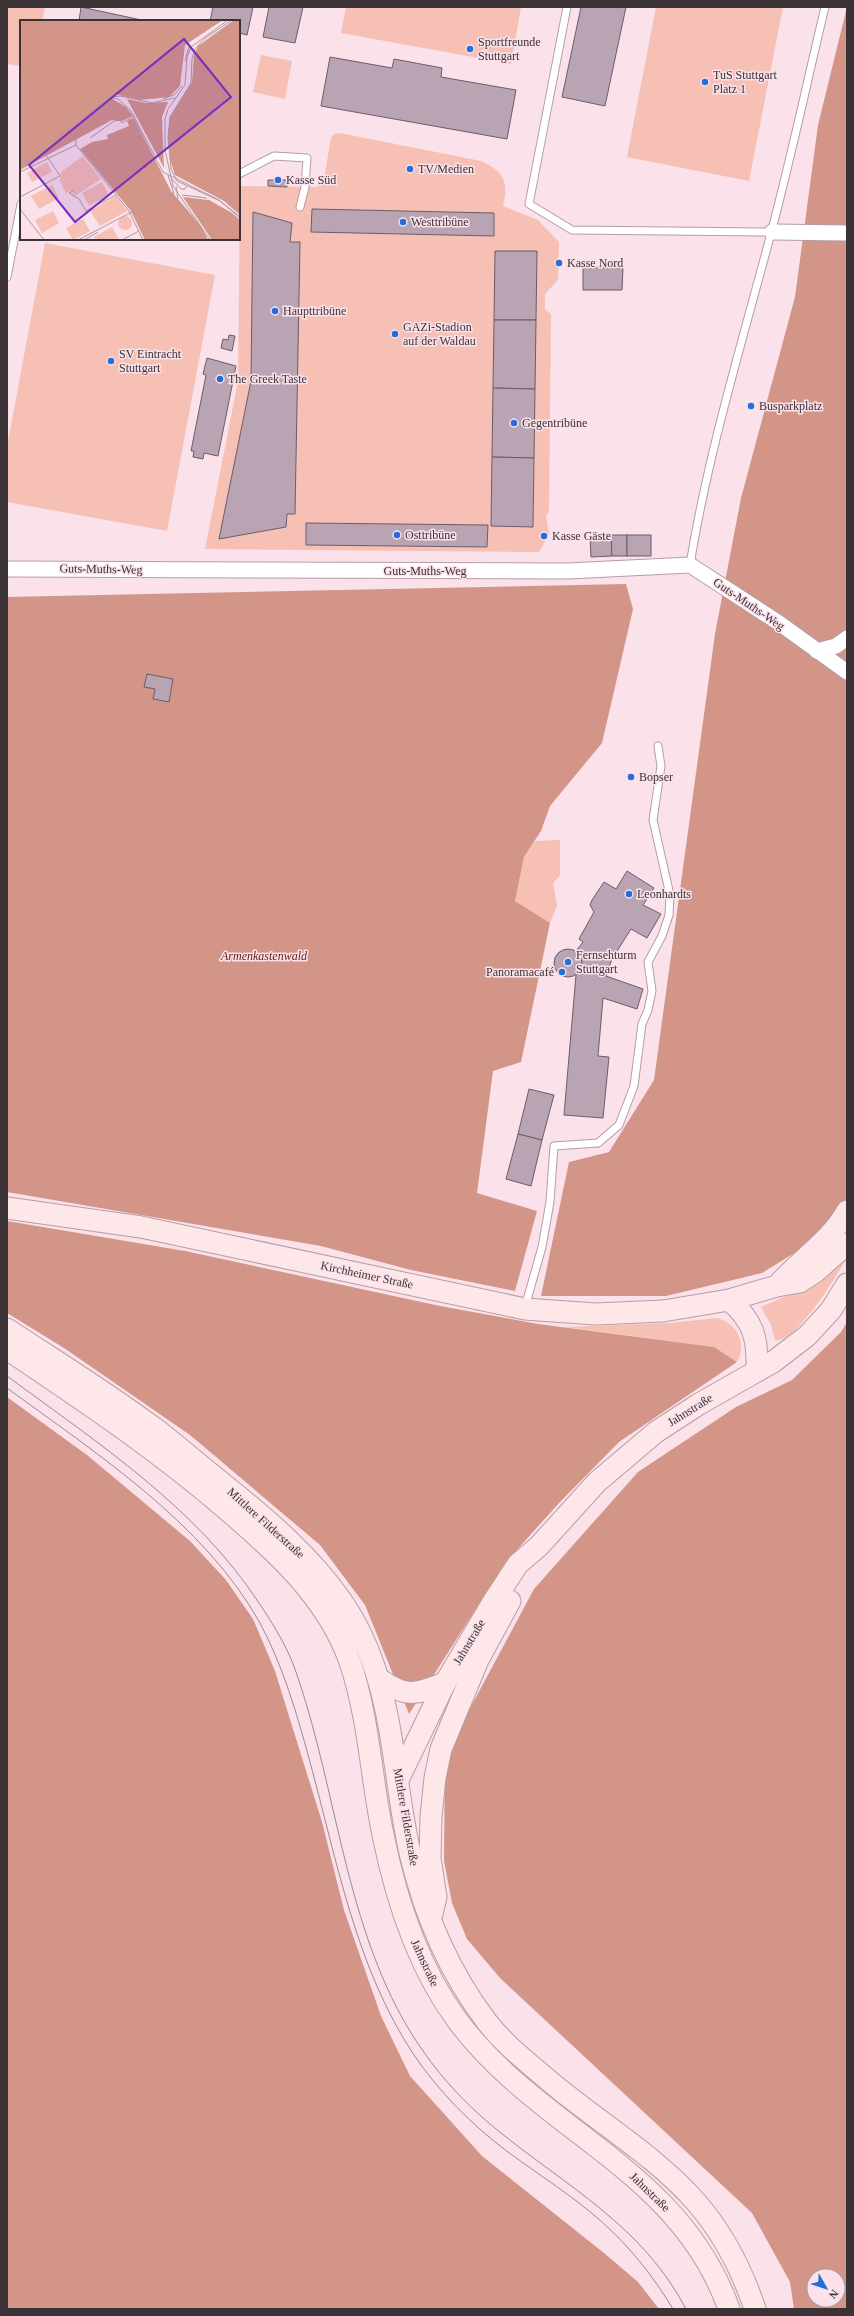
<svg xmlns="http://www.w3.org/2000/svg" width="854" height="2316" viewBox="0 0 854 2316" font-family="Georgia,serif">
	<rect width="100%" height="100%" fill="#fae1ea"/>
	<!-- green -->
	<g fill="#f6c0b4">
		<path d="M 7,7 L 45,7 L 42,21 L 21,21 L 21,66 L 7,64 Z"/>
		<path d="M 346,7 L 521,7 L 511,64 L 341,33 Z"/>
		<path d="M 656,7 L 783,7 L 749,181 L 627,157 Z"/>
		<path d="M 261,55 L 292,61 L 285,99 L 253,92 Z"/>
		<path d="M 340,133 L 481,161 C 504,172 509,181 503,206 L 538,220 L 559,242 L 558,280 L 545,294 L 545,309 L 551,314 L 549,511 L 546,516 L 549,534 L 539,552 L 205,549 L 238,381 L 240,186 L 318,187 L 324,179 L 331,138 L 334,134 Z"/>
		<path d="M 45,243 L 215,275 L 167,531 L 7,502 L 7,447 Z"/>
		<path d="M 560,840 L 560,875 L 553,883 L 557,905 L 550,923 L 515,901 L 524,857 L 535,841 Z"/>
		<path d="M 847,1257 C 839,1273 794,1346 775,1340 L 771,1325 L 761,1307 L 800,1290 Z"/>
		<path d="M 717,1318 C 736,1323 748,1343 737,1362 L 714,1347 L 565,1327 L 670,1323 Z"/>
	</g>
	<!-- forest -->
	<g fill="#d29588" fill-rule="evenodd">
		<path d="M 847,7 L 847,1231 L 812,1242 L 762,1273 L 666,1296 L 541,1296 L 569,1162 L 609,1152 L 654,1080 L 715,634 L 741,498 L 795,297 L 818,125 Z"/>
		<path d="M 626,584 L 633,609 L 602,743 L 550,806 L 541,831 L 524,857 L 515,901 L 550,923 L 521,1062 L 493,1071 L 477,1193 L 537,1211 L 515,1291 L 411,1270 L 321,1246 L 7,1192 L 7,597 Z"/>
		<path d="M 7,1221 L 185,1251 L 440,1306 L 538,1324 L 714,1347 L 737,1362 L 619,1442 L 560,1502 L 505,1563 L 409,1714 L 365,1605 L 320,1545 L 190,1435 L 64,1348 L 7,1313 Z"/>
		<path d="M 847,1322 L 847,2309 L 794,2309 L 790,2282 L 752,2213 L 500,1978 L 467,1939 L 452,1903 L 444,1861 L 445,1755 L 534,1589 L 638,1472 L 736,1407 L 792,1380 L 841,1332 ZM 814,2276 L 838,2276 L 838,2300 L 814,2300 Z"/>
		<path d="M 7,1397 L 87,1455 L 190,1541 L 226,1580 L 253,1619 L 275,1671 L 322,1822 L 344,1910 L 381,2016 L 410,2076 L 482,2156 L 604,2253 L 638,2282 L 659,2309 L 7,2309 Z"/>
	</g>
	<!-- building -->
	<g fill="#b8a4b3" stroke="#6d5c69">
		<path d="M 81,7 L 146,21 L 79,21 Z"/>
		<path d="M 213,7 L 253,7 L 247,35 L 239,33 L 239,21 L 210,21 Z"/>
		<path d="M 269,7 L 303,7 L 295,43 L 263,37 Z"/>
		<path d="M 581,7 L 626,7 L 605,106 L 562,97 Z"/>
		<path d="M 330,57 L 392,68 L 394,59 L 442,68 L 441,77 L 516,90 L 507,139 L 321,106 Z"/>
		<path d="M 268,180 L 287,180 L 287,187 L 268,186 Z"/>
		<path d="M 312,209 L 494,213 L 494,236 L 311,232 Z"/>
		<path d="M 253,212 L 292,223 L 290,242 L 300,242 L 295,514 L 287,514 L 286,527 L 219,539 L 251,381 Z"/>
		<path d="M 495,251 L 537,251 L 536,320 L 494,320 Z"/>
		<path d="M 583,267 L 623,268 L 622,290 L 583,290 Z"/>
		<path d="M 494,320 L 536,320 L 535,389 L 493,388 Z"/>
		<path d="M 229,335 L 235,336 L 232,351 L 221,348 L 223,339 L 228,340 Z"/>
		<path d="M 207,358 L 236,366 L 218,456 L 204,453 L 203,459 L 193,457 L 194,451 L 191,451 L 206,375 L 203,374 Z"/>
		<path d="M 493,388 L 535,389 L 534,458 L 492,457 Z"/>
		<path d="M 492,457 L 534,458 L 533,527 L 491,526 Z"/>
		<path d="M 306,523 L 488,525 L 487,547 L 306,545 Z"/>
		<path d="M 611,535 L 612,556 L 591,557 L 590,536 Z"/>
		<path d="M 611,535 L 627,535 L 627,556 L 612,556 Z"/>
		<rect x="627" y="535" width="24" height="21"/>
		<path d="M 147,674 L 173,679 L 169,702 L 153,699 L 155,689 L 144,687 Z"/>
		<path d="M 627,871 L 654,888 L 643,905 L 661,914 L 647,938 L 631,929 L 612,959 L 606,976 L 643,989 L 637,1009 L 603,998 L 598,1056 L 609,1057 L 603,1118 L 564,1115 L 576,975 L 582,964 L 581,959 L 576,951 L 583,942 L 579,939 L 594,912 L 590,905 L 592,900 L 604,882 L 616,889 Z"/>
		<circle cx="568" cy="963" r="14"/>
		<path d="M 529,1089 L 554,1095 L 542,1140 L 518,1134 Z"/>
		<path d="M 518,1134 L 542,1140 L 531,1186 L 506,1179 Z"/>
	</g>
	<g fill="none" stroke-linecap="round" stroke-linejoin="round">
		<defs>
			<g id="service">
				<path d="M 567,7 L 529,204 L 572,230 L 772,232"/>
				<path d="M 239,174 L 274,156 L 307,158 L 305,187 L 300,207"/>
				<path d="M 7,277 L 21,204"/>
				<path d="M 690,565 C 708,453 742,343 771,233 C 791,158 807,82 825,7"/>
				<path d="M 525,1307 L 542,1247 L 550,1202 L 554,1146 L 598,1143 L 619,1125 L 634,1086 L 642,1024 L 648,1010 L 652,991 L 648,962 L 662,936 L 669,915 L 670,895 L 653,820 L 661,766 L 658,746"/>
			</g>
			<g id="minor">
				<path d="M 772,232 L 847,233"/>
				<path d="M 7,569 L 568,571 L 690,565 L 779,623 L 847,672"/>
				<path d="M 817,651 L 836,646 L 847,638"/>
			</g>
			<g id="secondary">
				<path d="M 7,1208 L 141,1227 L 525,1309 L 596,1314 L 663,1311 L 729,1300 L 777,1286 L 800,1282 L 815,1272 L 847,1244"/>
				<path d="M 777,1286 C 799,1260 830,1242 847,1211"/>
				<path d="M 729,1300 C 754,1321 758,1339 757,1371"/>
				<path d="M 7,1329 C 57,1362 109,1394 157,1430 C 180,1448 203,1468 227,1487 C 268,1520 310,1556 341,1600 C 357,1623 371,1654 379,1682 C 395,1738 397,1796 410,1853 C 424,1913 449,1972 487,2022 C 504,2044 526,2061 547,2079 C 596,2121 654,2154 696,2202 C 723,2233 742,2270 755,2309"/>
				<path d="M 7,1349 C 80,1398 153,1447 220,1504 C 272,1548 327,1596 350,1662 C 369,1718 371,1778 383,1835 C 396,1899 418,1967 457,2020 C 540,2132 679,2168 729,2309"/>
				<path d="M 378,1678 C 406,1698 415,1695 445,1683"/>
				<path d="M 398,1780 L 445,1683 L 493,1602 L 518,1564 L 539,1546 L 597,1482 L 656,1432 L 699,1404 L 773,1362 L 807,1336 L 831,1310 L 847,1284"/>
				<path d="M 432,1914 L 436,1897 L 430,1858 L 431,1817 L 435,1778 L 441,1749 L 478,1660 L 510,1601"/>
			</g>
		</defs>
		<!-- service casing -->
		<use href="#service" stroke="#b59da6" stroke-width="9"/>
		<!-- minor casing -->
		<use href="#minor" stroke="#b59da6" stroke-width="17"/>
		<!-- secondary casing -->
		<use href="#secondary" stroke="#b59da6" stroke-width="23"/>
		<!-- service -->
		<use href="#service" stroke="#fff" stroke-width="7"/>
		<!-- minor -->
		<use href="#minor" stroke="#fff" stroke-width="15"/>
		<!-- secondary -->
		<use href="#secondary" stroke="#fee7e9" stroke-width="21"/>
		<!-- tram -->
		<g stroke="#9d8c92" stroke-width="1">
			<path d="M 7,1376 C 99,1444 196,1507 259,1603 C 273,1624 288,1648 296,1672 C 339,1795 346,1942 423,2051 C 443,2080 469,2107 496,2129 C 566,2186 643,2226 686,2309"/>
			<path d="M 7,1388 C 97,1454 204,1523 260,1623 C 283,1666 297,1714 310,1762 C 337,1861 356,1968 414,2055 C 439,2092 472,2125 508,2152 C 539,2175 573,2196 602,2222 C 631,2248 653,2276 673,2309"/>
		</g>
	</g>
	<!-- markers -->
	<g fill="#256ed9" stroke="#fae1ea" stroke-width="1.5">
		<circle cx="470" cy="49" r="4"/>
		<circle cx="705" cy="82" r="4"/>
		<circle cx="410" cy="169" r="4"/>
		<circle cx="278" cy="180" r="4"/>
		<circle cx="403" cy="222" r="4"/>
		<circle cx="559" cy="263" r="4"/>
		<circle cx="275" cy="311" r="4"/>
		<circle cx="395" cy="334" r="4"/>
		<circle cx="111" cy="361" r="4"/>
		<circle cx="220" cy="379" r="4"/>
		<circle cx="751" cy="406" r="4"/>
		<circle cx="514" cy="423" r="4"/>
		<circle cx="397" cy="535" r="4"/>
		<circle cx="544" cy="536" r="4"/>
		<circle cx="631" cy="777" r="4"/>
		<circle cx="629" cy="894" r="4"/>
		<circle cx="568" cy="962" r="4"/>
		<circle cx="562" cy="972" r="4"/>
	</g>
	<g text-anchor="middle" stroke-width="3" stroke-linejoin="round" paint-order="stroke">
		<!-- poi labels -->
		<g font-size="12" fill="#3b3235" stroke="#fae1ea" text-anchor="start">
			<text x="478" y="46">Sportfreunde<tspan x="478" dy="14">Stuttgart</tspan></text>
			<text x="713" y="79">TuS Stuttgart<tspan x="713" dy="14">Platz 1</tspan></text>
			<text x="418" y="173">TV/Medien</text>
			<text x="286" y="184">Kasse Süd</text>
			<text x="411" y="226">Westtribüne</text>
			<text x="567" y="267">Kasse Nord</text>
			<text x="283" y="315">Haupttribüne</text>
			<text x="403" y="331">GAZi-Stadion<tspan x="403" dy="14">auf der Waldau</tspan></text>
			<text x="119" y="358">SV Eintracht<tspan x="119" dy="14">Stuttgart</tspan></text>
			<text x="228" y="383">The Greek Taste</text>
			<text x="759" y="410">Busparkplatz</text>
			<text x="522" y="427">Gegentribüne</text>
			<text x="405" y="539">Osttribüne</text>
			<text x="552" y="540">Kasse Gäste</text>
			<text x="639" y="781">Bopser</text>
			<text x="637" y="898">Leonhardts</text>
			<text x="576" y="959">Fernsehturm<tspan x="576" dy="14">Stuttgart</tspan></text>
			<text x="554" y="976" text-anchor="end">Panoramacafé</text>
		</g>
		<!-- street labels -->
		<g font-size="12" fill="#3b3235" stroke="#fae1ea">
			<text transform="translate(101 569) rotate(1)" y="4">Guts-Muths-Weg</text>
			<text x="425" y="575">Guts-Muths-Weg</text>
			<text transform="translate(749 604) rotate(34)" y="4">Guts-Muths-Weg</text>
			<text transform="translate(367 1275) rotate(12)" y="4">Kirchheimer Straße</text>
			<text transform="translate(690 1410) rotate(-32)" y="4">Jahnstraße</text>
			<text transform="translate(266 1523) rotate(42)" y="4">Mittlere Filderstraße</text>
			<text transform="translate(469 1642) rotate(-59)" y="4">Jahnstraße</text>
			<text transform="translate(406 1817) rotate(80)" y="4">Mittlere Filderstraße</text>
			<text transform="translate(425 1963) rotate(65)" y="4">Jahnstraße</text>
			<text transform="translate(650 2192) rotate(44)" y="4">Jahnstraße</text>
		</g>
		<!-- park labels -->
		<g font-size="12" font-style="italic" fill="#621a0d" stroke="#fae1ea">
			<text x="264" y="960">Armenkastenwald</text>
		</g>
	</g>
	<!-- overview -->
	<g transform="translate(20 20)">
		<rect width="220" height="220" fill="#fae1ea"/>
		<path d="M 63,136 L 81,159 L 55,176 L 50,171 L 46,173 L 40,161 L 41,152 ZM 27,142 L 32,152 L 12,162 L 7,153 ZM 82,162 L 89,175 L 69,186 L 62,173 ZM 32,165 L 39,178 L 19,189 L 11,176 ZM 96,176 L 107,191 L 80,206 L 70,191 ZM 33,191 L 39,203 L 22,213 L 15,200 ZM98 203a7 7 0 1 1 14 0a7 7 0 1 1-14 0ZM 63,199 L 70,211 L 53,220 L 46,208 ZM 92,207 L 99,220 L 76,220 L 74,217 Z" fill="#f6c0b4"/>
		<path d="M 0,0 L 203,0 L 165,25 L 160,66 L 149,77 L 119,80 L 95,74 L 91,78 L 106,87 L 113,96 L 102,101 L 92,100 L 0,150 ZM 214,0 L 220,0 L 220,195 L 204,181 L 155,155 L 150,139 L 148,117 L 150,97 L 172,62 L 174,36 L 178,26 ZM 107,79 L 126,83 L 148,82 L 142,97 L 144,148 ZM 114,98 L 151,171 L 181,206 L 188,220 L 125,220 L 111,191 L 60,129 L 72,122 L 88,119 L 87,115 L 109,106 L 107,101 ZM 163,177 L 189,180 L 212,193 L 220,200 L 220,220 L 192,220 Z" fill="#d29588"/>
		<path fill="none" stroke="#ba98c7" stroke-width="2" d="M 203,83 L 214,76 L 220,77M 195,99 L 201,85"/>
		<path fill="none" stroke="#ae9ba2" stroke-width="1" d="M 212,0 L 184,19 L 175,29 L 172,39 L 171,63 L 150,97 L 148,117 L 151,149 L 157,161 L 200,181 L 220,198M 165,41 L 169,27M 90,77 L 98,79 L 111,91 L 143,152 L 199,180 L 220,197M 143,79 L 154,75 L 162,66M 55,105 L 56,125 L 109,191 L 123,220M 70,118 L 94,101 L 99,100 L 102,103 L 115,96M 0,146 L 90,77 L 101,76 L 132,83 L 155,78M 0,152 L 56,125M 148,155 L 154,174M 152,159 L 161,169 L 165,169 L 167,165M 156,166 L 158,179M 53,171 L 49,173 L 59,179 L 66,191 L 96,175M 162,175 L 187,178M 0,177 L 40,156 L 23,130M 0,189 L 24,220M 58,220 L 137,179 L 154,175M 64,220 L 78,212M 102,220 L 119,211M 190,220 L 153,166 L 145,130 L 145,99 L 148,89 L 165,65 L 167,37 L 171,27 L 208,0"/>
		<path fill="#7b2cbf" fill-opacity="0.15" stroke="#7b2cbf" stroke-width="2" d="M 164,19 L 211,77 L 55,202 L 9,145 Z"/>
		<rect width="220" height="220" fill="none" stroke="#3b3235" stroke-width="2"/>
	</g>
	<!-- border -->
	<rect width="854" height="2316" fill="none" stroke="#3b3235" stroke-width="16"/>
	<!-- north arrow -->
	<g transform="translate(826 2288) rotate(129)"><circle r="19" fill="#fae1ea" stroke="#ae9ba2"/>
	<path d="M0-3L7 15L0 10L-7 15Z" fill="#256ed9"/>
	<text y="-6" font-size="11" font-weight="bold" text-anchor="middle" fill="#3b3235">N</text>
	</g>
</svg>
